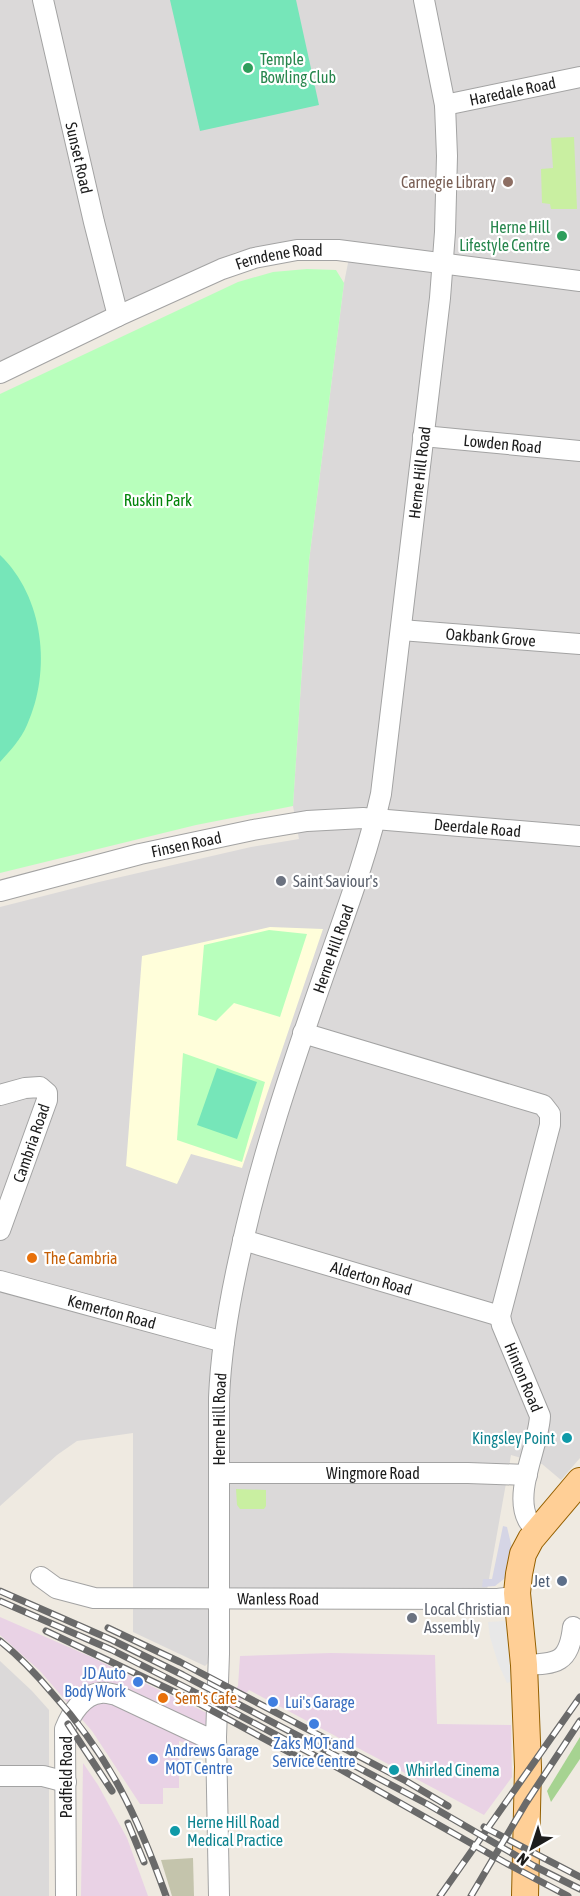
<svg xmlns="http://www.w3.org/2000/svg" width="580" height="1896" viewBox="0 0 580 1896" font-family="'Asap Condensed',sans-serif">
	<rect width="100%" height="100%" fill="#efeae1"/>
	<!-- residential -->
	<g fill="#dbd9d9">
		<path d="M 0,0 L 580,0 L 580,1458 L 561,1480 L 542,1464 L 511,1455 L 487,1590 L 211,1589 L 211,1660 L 205,1666 L 133,1632 L 133,1433 L 77,1441 L 57,1455 L 0,1506 L 0,907 L 99,882 L 251,847 L 299,839 L 293,806 L 309,561 L 344,283 L 352,243 L 325,239 L 236,252 L 49,340 L 0,361 Z"/>
		<path d="M 0,1661 L 32,1691 L 49,1710 L 49,1896 L 0,1896 Z"/>
	</g>
	<!-- industrial -->
	<g fill="#e9d2e5">
		<path d="M 0,1617 L 89,1656 L 211,1715 L 238,1686 L 240,1656 L 331,1653 L 435,1655 L 437,1724 L 511,1725 L 512,1777 L 484,1815 L 249,1690 L 199,1749 L 179,1741 L 179,1788 L 163,1788 L 163,1804 L 140,1804 L 92,1731 L 40,1671 L 0,1635 Z"/>
		<path d="M 83,1763 L 98,1785 L 127,1838 L 148,1896 L 81,1896 Z"/>
	</g>
	<!-- education -->
	<path fill="#fffeda" d="M 270,927 L 323,929 L 242,1168 L 191,1154 L 177,1184 L 126,1166 L 142,956 Z"/>
	<!-- construction -->
	<path fill="#c4c4ac" d="M 193,1858 L 194,1896 L 172,1896 L 161,1860 Z"/>
	<!-- grass -->
	<g fill="#c9efa1">
		<path d="M 574,137 L 577,209 L 551,209 L 550,204 L 542,203 L 541,169 L 553,168 L 551,138 Z"/>
		<path d="M 236,1489 L 266,1490 L 266,1506 L 264,1509 L 240,1509 L 237,1505 Z"/>
	</g>
	<!-- forest -->
	<path fill="#a6d391" d="M 580,1737 L 580,1759 L 551,1802 L 547,1791 Z"/>
	<!-- park -->
	<g fill="#b8ffbc">
		<path d="M 307,269 L 336,270 L 344,283 L 309,561 L 293,806 L 196,825 L 0,873 L 0,394 L 238,282 L 273,272 Z"/>
		<path d="M 269,930 L 307,934 L 280,1017 L 234,1003 L 216,1021 L 198,1015 L 204,945 Z"/>
		<path d="M 183,1053 L 265,1082 L 242,1162 L 177,1140 Z"/>
	</g>
	<!-- pitch -->
	<g fill="#76e6b9">
		<path d="M 170,0 L 296,0 L 319,105 L 200,131 Z"/>
		<path d="M 0,555 C 44,597 52,671 27,725 C 21,739 10,751 0,762 Z"/>
		<path d="M 217,1068 L 257,1082 L 237,1139 L 197,1125 Z"/>
	</g>
	<!-- parking -->
	<path fill="#e8e8e8" d="M 505,1621 L 509,1651 L 515,1680 L 507,1683 L 498,1663 L 490,1637 L 488,1622 Z"/>
	<!-- plaza -->
	<path fill="#d5d5e5" d="M 503,1526 L 507,1527 L 513,1552 L 509,1575 L 495,1586 L 482,1587 L 483,1579 L 492,1579 Z"/>
	<g fill="none" stroke-linecap="round" stroke-linejoin="round">
		<defs>
			<g id="minor">
				<path id="s1" d="M 43,0 L 94,222 L 118,316"/>
				<path id="s2" d="M 445,105 L 580,77"/>
				<path id="s3" d="M 0,373 L 118,316 L 222,269 L 254,258 L 297,250 L 338,250 L 580,281"/>
				<path id="s4" d="M 423,436 L 580,451"/>
				<path id="s5" d="M 401,630 L 580,644"/>
				<path id="s6" d="M 0,891 L 140,854 L 253,830 L 307,821 L 363,818 L 580,836"/>
				<path id="s7" d="M 303,1033 L 543,1105 L 550,1114 L 550,1125 L 500,1316 L 502,1325 L 540,1416 C 539,1445 513,1492 528,1520 C 530,1524 534,1527 538,1530"/>
				<path d="M 0,1095 L 25,1088 L 40,1087 L 47,1093 L 47,1100 L 0,1230"/>
				<path id="s8" d="M 243,1240 L 500,1316"/>
				<path id="s9" d="M 0,1281 L 224,1342"/>
				<path id="s10" d="M 220,1473 L 468,1473 L 527,1475"/>
				<path id="s11" d="M 41,1577 L 56,1588 L 94,1598 L 498,1599 L 512,1597 L 517,1593"/>
				<path d="M 524,1665 C 557,1664 569,1663 573,1627"/>
				<path d="M 0,1776 L 43,1776 L 66,1782"/>
				<path d="M 66,1896 L 65,1729 C 71,1714 83,1694 101,1693 C 106,1692 111,1694 116,1695 L 203,1736 L 216,1737"/>
				<path id="s12" d="M 219,1896 L 216,1737 L 219,1654 L 219,1398 C 221,1348 230,1298 241,1250 C 261,1158 291,1069 322,980 C 343,919 367,857 381,794 L 440,298 L 445,232 L 447,156 L 445,105 L 424,0"/>
			</g>
			<path id="major" d="M 525,1896 L 528,1767 L 524,1665 L 517,1593 L 519,1574 L 523,1554 L 531,1539 L 580,1481"/>
		</defs>
		<!-- minor casing -->
		<use href="#minor" stroke="#a3a3a3" stroke-width="22"/>
		<!-- major casing -->
		<use href="#major" stroke="#956000" stroke-width="28"/>
		<!-- minor -->
		<use href="#minor" stroke="#fff" stroke-width="20"/>
		<!-- major -->
		<use href="#major" stroke="#ffcf96" stroke-width="26"/>
		<defs>
			<g id="rail">
				<path d="M 0,1591 L 112,1640 L 183,1675 L 429,1805 L 534,1866 L 580,1889"/>
				<path d="M 0,1601 L 112,1650 L 222,1706 L 340,1769 L 504,1862 L 568,1896"/>
				<path d="M 108,1628 L 180,1662 L 406,1781 L 448,1806"/>
				<path d="M 46,1631 L 198,1703 L 311,1764"/>
				<path d="M 0,1641 C 19,1656 36,1674 52,1693 C 110,1757 137,1815 166,1896"/>
				<path d="M 68,1724 L 112,1791"/>
				<path d="M 128,1823 L 144,1862"/>
				<path d="M 484,1827 L 580,1877"/>
				<path d="M 440,1896 L 580,1697"/>
				<path d="M 471,1896 L 526,1803 L 580,1721"/>
			</g>
		</defs>
		<!-- rail casing -->
		<use href="#rail" stroke="#6a6a6a" stroke-width="7"/>
		<!-- rail -->
		<use href="#rail" stroke="#fff" stroke-width="4.5" stroke-dasharray="14" stroke-linecap="butt"/>
	</g>
	<!-- markers -->
	<g fill="#2e9e5b" stroke="#fff" stroke-width="2">
		<circle cx="248" cy="68" r="6"/>
		<circle cx="562" cy="236" r="6"/>
	</g>
	<circle fill="#8d6e63" stroke="#fff" stroke-width="2" cx="508" cy="182" r="6"/>
	<g fill="#6b7280" stroke="#fff" stroke-width="2">
		<circle cx="281" cy="881" r="6"/>
		<circle cx="412" cy="1618" r="6"/>
	</g>
	<g fill="#e8710a" stroke="#fff" stroke-width="2">
		<circle cx="32" cy="1258" r="6"/>
		<circle cx="163" cy="1698" r="6"/>
	</g>
	<g fill="#0f9aa8" stroke="#fff" stroke-width="2">
		<circle cx="567" cy="1438" r="6"/>
		<circle cx="394" cy="1770" r="6"/>
		<circle cx="175" cy="1831" r="6"/>
	</g>
	<circle fill="#5c6f8a" stroke="#fff" stroke-width="2" cx="562" cy="1581" r="6"/>
	<g fill="#3f7fe0" stroke="#fff" stroke-width="2">
		<circle cx="138" cy="1682" r="6"/>
		<circle cx="273" cy="1702" r="6"/>
		<circle cx="314" cy="1724" r="6"/>
		<circle cx="153" cy="1759" r="6"/>
	</g>
	<g text-anchor="middle" stroke-width="4.5" stroke-linejoin="round" paint-order="stroke">
		<!-- leisure labels -->
		<g font-size="16" fill="#27864d" stroke="#fff" text-anchor="start">
			<text x="260" y="65">Temple<tspan x="260" dy="18">Bowling Club</tspan></text>
			<text x="550" y="233" text-anchor="end">Herne Hill<tspan x="550" dy="18">Lifestyle Centre</tspan></text>
		</g>
		<!-- street labels -->
		<g font-size="16" fill="#1c1c1c" stroke="#fff">
			<text dy="6" stroke="none"><textPath href="#s2" startOffset="69">Haredale Road</textPath></text>
			<text dy="6" stroke="none"><textPath href="#s1" startOffset="162">Sunset Road</textPath></text>
			<text dy="6" stroke="none"><textPath href="#s3" startOffset="304">Ferndene Road</textPath></text>
			<text dy="6" stroke="none"><textPath href="#s4" startOffset="80">Lowden Road</textPath></text>
			<text dy="6" stroke="none"><textPath href="#s12" startOffset="1449">Herne Hill Road</textPath></text>
			<text dy="6" stroke="none"><textPath href="#s5" startOffset="90">Oakbank Grove</textPath></text>
			<text dy="6" stroke="none"><textPath href="#s6" startOffset="486">Deerdale Road</textPath></text>
			<text dy="6" stroke="none"><textPath href="#s6" startOffset="192">Finsen Road</textPath></text>
			<text dy="6" stroke="none"><textPath href="#s12" startOffset="963">Herne Hill Road</textPath></text>
			<text transform="translate(31 1143) rotate(-71)" y="6">Cambria Road</text>
			<text dy="6" stroke="none"><textPath href="#s8" startOffset="134">Alderton Road</textPath></text>
			<text dy="6" stroke="none"><textPath href="#s9" startOffset="116">Kemerton Road</textPath></text>
			<text dy="6" stroke="none"><textPath href="#s7" startOffset="536">Hinton Road</textPath></text>
			<text dy="6" stroke="none"><textPath href="#s12" startOffset="477">Herne Hill Road</textPath></text>
			<text dy="6" stroke="none"><textPath href="#s10" startOffset="153">Wingmore Road</textPath></text>
			<text dy="6" stroke="none"><textPath href="#s11" startOffset="242">Wanless Road</textPath></text>
			<text transform="translate(66 1777) rotate(-90)" y="6">Padfield Road</text>
		</g>
		<!-- education labels -->
		<g font-size="16" fill="#785e54" stroke="#fff" text-anchor="end">
			<text x="496" y="188">Carnegie Library</text>
		</g>
		<!-- park labels -->
		<g font-size="16" fill="#018409" stroke="#fff">
			<text x="158" y="506">Ruskin Park</text>
		</g>
		<!-- worship labels -->
		<g font-size="16" fill="#5b616d" stroke="#fff" text-anchor="start">
			<text x="293" y="887">Saint Saviour's</text>
			<text x="424" y="1615">Local Christian<tspan x="424" dy="18">Assembly</tspan></text>
		</g>
		<!-- food labels -->
		<g font-size="16" fill="#c56008" stroke="#fff" text-anchor="start">
			<text x="44" y="1264">The Cambria</text>
			<text x="175" y="1704">Sem's Cafe</text>
		</g>
		<!-- culture labels -->
		<g font-size="16" fill="#0d838f" stroke="#fff" text-anchor="start">
			<text x="555" y="1444" text-anchor="end">Kingsley Point</text>
			<text x="406" y="1776">Whirled Cinema</text>
			<text x="187" y="1828">Herne Hill Road<tspan x="187" dy="18">Medical Practice</tspan></text>
		</g>
		<!-- service labels -->
		<g font-size="16" fill="#4e5e75" stroke="#fff" text-anchor="end">
			<text x="550" y="1587">Jet</text>
		</g>
		<!-- shop labels -->
		<g font-size="16" fill="#366cbe" stroke="#fff" text-anchor="start">
			<text x="126" y="1679" text-anchor="end">JD Auto<tspan x="126" dy="18">Body Work</tspan></text>
			<text x="285" y="1708">Lui's Garage</text>
			<text x="314" y="1749" text-anchor="middle">Zaks MOT and<tspan x="314" dy="18">Service Centre</tspan></text>
			<text x="165" y="1756">Andrews Garage<tspan x="165" dy="18">MOT Centre</tspan></text>
		</g>
	</g>
	<!-- north arrow -->
	<g transform="translate(532 1848) rotate(219)" stroke="#ffffff" stroke-width="4.5" paint-order="stroke">
	<path d="M0-4.5L10 22L0 15L-10 22Z" fill="#1c1c1c"/>
	<text y="-9" font-size="16" font-weight="bold" text-anchor="middle" fill="#1c1c1c">N</text>
	</g>
</svg>
